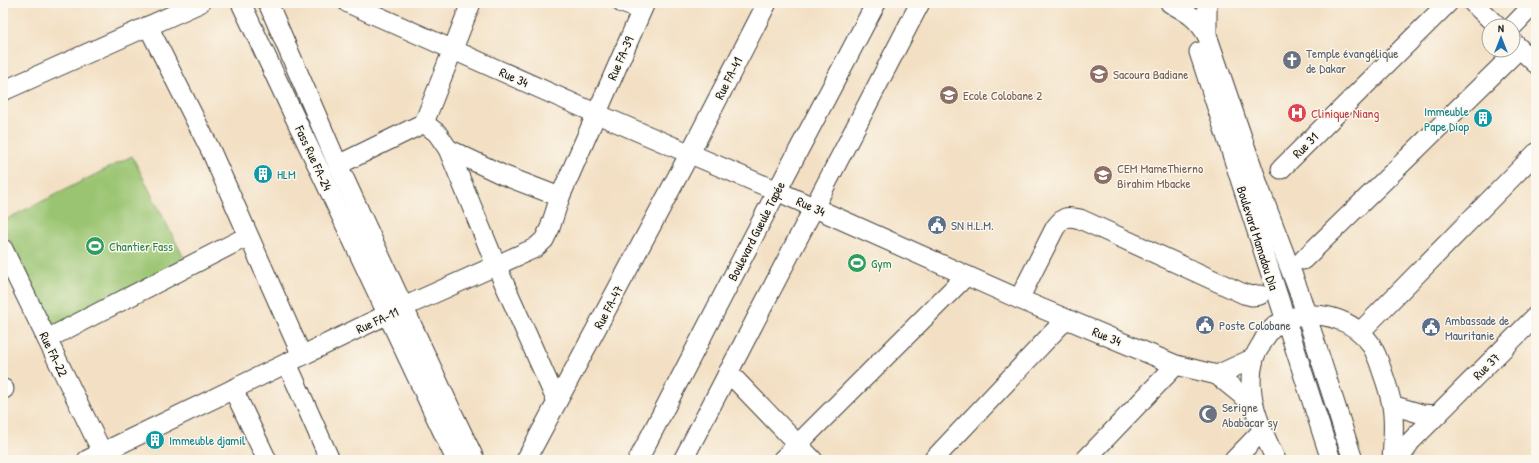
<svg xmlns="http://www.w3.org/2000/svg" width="1539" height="463" viewBox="0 0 1539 463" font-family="'Patrick Hand',sans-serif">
	<rect width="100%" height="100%" fill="#fbf7ec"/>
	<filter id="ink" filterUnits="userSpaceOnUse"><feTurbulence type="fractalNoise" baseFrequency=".025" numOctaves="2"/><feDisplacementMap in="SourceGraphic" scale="8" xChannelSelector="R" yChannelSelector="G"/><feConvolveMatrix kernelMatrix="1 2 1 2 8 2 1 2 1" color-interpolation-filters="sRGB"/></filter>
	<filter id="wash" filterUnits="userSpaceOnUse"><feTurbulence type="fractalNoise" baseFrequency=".012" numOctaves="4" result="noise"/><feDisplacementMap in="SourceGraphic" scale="16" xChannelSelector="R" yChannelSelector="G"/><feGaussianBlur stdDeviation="0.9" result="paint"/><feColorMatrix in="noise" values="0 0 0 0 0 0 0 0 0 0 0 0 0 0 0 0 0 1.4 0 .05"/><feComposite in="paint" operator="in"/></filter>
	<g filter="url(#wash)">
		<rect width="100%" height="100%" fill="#f3e0c4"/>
		<!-- green -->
		<path fill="#9ac471" stroke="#5b7046" d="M 132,156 L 186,262 L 54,328 L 3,227 L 3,221 Z"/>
	</g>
	<g filter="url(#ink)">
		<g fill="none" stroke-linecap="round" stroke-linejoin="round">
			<defs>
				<g id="minor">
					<path d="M 241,3 L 456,460"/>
					<path d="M 268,3 L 338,165 L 451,410 L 475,460"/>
					<path d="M 348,3 L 595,113 L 777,191 L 1019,299 L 1176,365 L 1217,375 L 1254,358"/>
					<path d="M 622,3 L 641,10"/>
					<path d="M 1170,3 C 1188,13 1196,17 1207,35 L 1260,190 L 1299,292 L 1353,460"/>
					<path d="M 1473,3 L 1497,26"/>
					<path d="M 148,26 L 211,151 L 302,356"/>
					<path d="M 1513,26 L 1535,3"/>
					<path d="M 1207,35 L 1207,3"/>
					<path d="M 1513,42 L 1536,64"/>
					<path d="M 1199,52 L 1331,460"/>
					<path d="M 3,91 L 200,3"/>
					<path d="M 424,123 L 437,133 L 448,149 L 496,265 L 557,402"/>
					<path d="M 448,149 L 503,175 L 560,197"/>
					<path d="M 338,165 L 424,123 L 471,3"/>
					<path d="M 1281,169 L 1448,3"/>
					<path d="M 3,249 L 106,460"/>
					<path d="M 1303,260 L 1519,49"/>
					<path d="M 1019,299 L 1055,228 C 1064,216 1066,216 1080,219 L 1244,294 L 1252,296 L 1260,295"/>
					<path d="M 1360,332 L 1536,153"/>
					<path d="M 47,339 L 248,236"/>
					<path d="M 287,363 L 330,460"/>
					<path d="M 728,372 L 813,460"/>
					<path d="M 1217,375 L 1253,404"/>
					<path d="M 3,389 L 4,389"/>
					<path d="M 233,389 L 267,460"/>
					<path d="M 1392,405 L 1422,414 L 1437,415"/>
					<path d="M 87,460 L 388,314 L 535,248 L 544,240 L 550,228 L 560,197 L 645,3"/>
					<path d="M 526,460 L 690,153 L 767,3"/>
					<path d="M 638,460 L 777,191 L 876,3"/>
					<path d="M 683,460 L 920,3"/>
					<path d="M 782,460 L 966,276"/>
					<path d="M 933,460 L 1066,319"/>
					<path d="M 1085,460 L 1176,365"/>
					<path d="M 1234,460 L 1262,431"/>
					<path d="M 1276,460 C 1261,429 1244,394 1254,359 C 1255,354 1258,350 1261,345 C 1264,339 1269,331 1275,326 C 1303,305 1350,315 1370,343 C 1375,351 1379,361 1382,371 C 1386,382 1390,394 1392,406 C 1395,424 1393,442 1392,460"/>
					<path d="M 1399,460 L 1410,442 L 1536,316"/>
				</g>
			</defs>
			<!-- minor casing -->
			<use href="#minor" stroke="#3c3935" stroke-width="21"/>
			<!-- minor -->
			<use href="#minor" stroke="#fff" stroke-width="19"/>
		</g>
	</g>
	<!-- icons -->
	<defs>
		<symbol id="church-disc" viewBox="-11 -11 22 22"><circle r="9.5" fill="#6b7280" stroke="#fbf7ec"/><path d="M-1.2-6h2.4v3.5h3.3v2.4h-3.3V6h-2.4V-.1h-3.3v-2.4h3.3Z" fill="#fff"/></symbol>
		<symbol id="school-disc" viewBox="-11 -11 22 22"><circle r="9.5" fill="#8d6e63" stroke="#fbf7ec"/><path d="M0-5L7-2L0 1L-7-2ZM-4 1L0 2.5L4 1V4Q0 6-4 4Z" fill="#fff"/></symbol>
		<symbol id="hospital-disc" viewBox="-11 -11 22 22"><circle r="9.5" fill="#e0444e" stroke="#fbf7ec"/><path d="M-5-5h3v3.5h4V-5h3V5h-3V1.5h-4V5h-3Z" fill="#fff"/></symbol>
		<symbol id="building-disc" viewBox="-11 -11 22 22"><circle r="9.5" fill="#0f9aa8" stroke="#fbf7ec"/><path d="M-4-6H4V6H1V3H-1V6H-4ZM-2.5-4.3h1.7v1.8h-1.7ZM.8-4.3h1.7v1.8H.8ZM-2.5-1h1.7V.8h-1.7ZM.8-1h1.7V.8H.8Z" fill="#fff"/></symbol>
		<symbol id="civic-disc" viewBox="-11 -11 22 22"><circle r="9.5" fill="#5c6f8a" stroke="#fbf7ec"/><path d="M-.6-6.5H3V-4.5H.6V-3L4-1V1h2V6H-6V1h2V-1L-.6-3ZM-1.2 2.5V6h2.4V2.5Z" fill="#fff"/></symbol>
		<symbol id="stadium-disc" viewBox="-11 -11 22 22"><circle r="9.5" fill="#2e9e5b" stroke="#fbf7ec"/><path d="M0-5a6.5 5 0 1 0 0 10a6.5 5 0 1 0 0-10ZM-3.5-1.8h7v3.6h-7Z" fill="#fff"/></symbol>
		<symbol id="mosque-disc" viewBox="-11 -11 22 22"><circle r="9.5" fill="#6b7280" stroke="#fbf7ec"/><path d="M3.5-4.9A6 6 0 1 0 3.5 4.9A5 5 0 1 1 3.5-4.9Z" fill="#fff"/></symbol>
	</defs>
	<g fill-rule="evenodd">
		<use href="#church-disc" x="1281" y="49" width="22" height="22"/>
		<use href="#school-disc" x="1088" y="63" width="22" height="22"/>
		<use href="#school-disc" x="938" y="84" width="22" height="22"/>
		<use href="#hospital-disc" x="1286" y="102" width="22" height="22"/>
		<use href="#building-disc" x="1472" y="107" width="22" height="22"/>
		<use href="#building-disc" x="252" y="163" width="22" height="22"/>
		<use href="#school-disc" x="1092" y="164" width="22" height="22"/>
		<use href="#civic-disc" x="926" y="214" width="22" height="22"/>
		<use href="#stadium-disc" x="84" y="235" width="22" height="22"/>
		<use href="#stadium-disc" x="846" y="252" width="22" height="22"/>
		<use href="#civic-disc" x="1194" y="314" width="22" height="22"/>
		<use href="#civic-disc" x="1420" y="316" width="22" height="22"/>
		<use href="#mosque-disc" x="1197" y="403" width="22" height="22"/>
		<use href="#building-disc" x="144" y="429" width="22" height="22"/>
	</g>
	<g text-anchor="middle" stroke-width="3" stroke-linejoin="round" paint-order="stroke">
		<!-- worship labels -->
		<g font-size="13" fill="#5b616d" stroke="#fbf7ec" text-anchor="start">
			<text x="1306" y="58">Temple évangélique<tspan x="1306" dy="15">de Dakar</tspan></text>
			<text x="1222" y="412">Serigne<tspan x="1222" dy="15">Ababacar sy</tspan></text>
		</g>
		<!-- street labels -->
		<g font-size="13" fill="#1c1c1c" stroke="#fbf7ec">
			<text transform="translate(620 58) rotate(-66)" y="5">Rue FA-39</text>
			<text transform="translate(514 77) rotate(24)" y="5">Rue 34</text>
			<text transform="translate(728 78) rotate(-63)" y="5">Rue FA-41</text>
			<text transform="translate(1305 145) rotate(-45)" y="5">Rue 31</text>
			<text transform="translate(314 158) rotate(65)" y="5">Fass Rue FA-24</text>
			<text transform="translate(811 206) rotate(24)" y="5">Rue 34</text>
			<text transform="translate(756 231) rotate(-63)" y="5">Boulevard Gueule Tapée</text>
			<text transform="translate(1258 238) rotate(72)" y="5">Boulevard Mamadou Dia</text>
			<text transform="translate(608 307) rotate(-62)" y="5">Rue FA-47</text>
			<text transform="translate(377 320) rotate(-25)" y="5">Rue FA-11</text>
			<text transform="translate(1107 336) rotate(22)" y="5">Rue 34</text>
			<text transform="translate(54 354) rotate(64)" y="5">Rue FA-22</text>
			<text transform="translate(1486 366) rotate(-45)" y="5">Rue 37</text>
		</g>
		<!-- education labels -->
		<g font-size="13" fill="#785e54" stroke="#fbf7ec" text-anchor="start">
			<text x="1113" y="79">Sacoura Badiane</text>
			<text x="963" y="100">Ecole Colobane 2</text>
			<text x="1117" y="173">CEM MameThierno<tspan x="1117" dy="15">Birahim Mbacke</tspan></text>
		</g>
		<!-- culture labels -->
		<g font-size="13" fill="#0d838f" stroke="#fbf7ec" text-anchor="start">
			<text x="1469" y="116" text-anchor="end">Immeuble<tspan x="1469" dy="15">Pape Diop</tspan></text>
			<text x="277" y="179">HLM</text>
			<text x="169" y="445">Immeuble djamil</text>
		</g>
		<!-- health labels -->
		<g font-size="13" fill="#be3a42" stroke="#fbf7ec" text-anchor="start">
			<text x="1311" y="118">Clinique Niang</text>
		</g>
		<!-- service labels -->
		<g font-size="13" fill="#4e5e75" stroke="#fbf7ec" text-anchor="start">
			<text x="951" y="230">SN H.L.M.</text>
			<text x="1445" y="325">Ambassade de<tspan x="1445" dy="15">Mauritanie</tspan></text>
			<text x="1219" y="330">Poste Colobane</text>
		</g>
		<!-- leisure labels -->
		<g font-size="13" fill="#27864d" stroke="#fbf7ec" text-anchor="start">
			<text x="109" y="251">Chantier Fass</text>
			<text x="871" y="268">Gym</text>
		</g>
	</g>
	<!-- margin -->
	<rect width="1539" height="463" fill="none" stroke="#fbf7ec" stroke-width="16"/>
	<!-- north arrow -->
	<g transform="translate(1501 38)"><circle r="19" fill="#fbf7ec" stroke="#a29f99"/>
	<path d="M0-3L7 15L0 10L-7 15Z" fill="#1f6fb2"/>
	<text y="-6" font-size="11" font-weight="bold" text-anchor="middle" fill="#1c1c1c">N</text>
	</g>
</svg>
